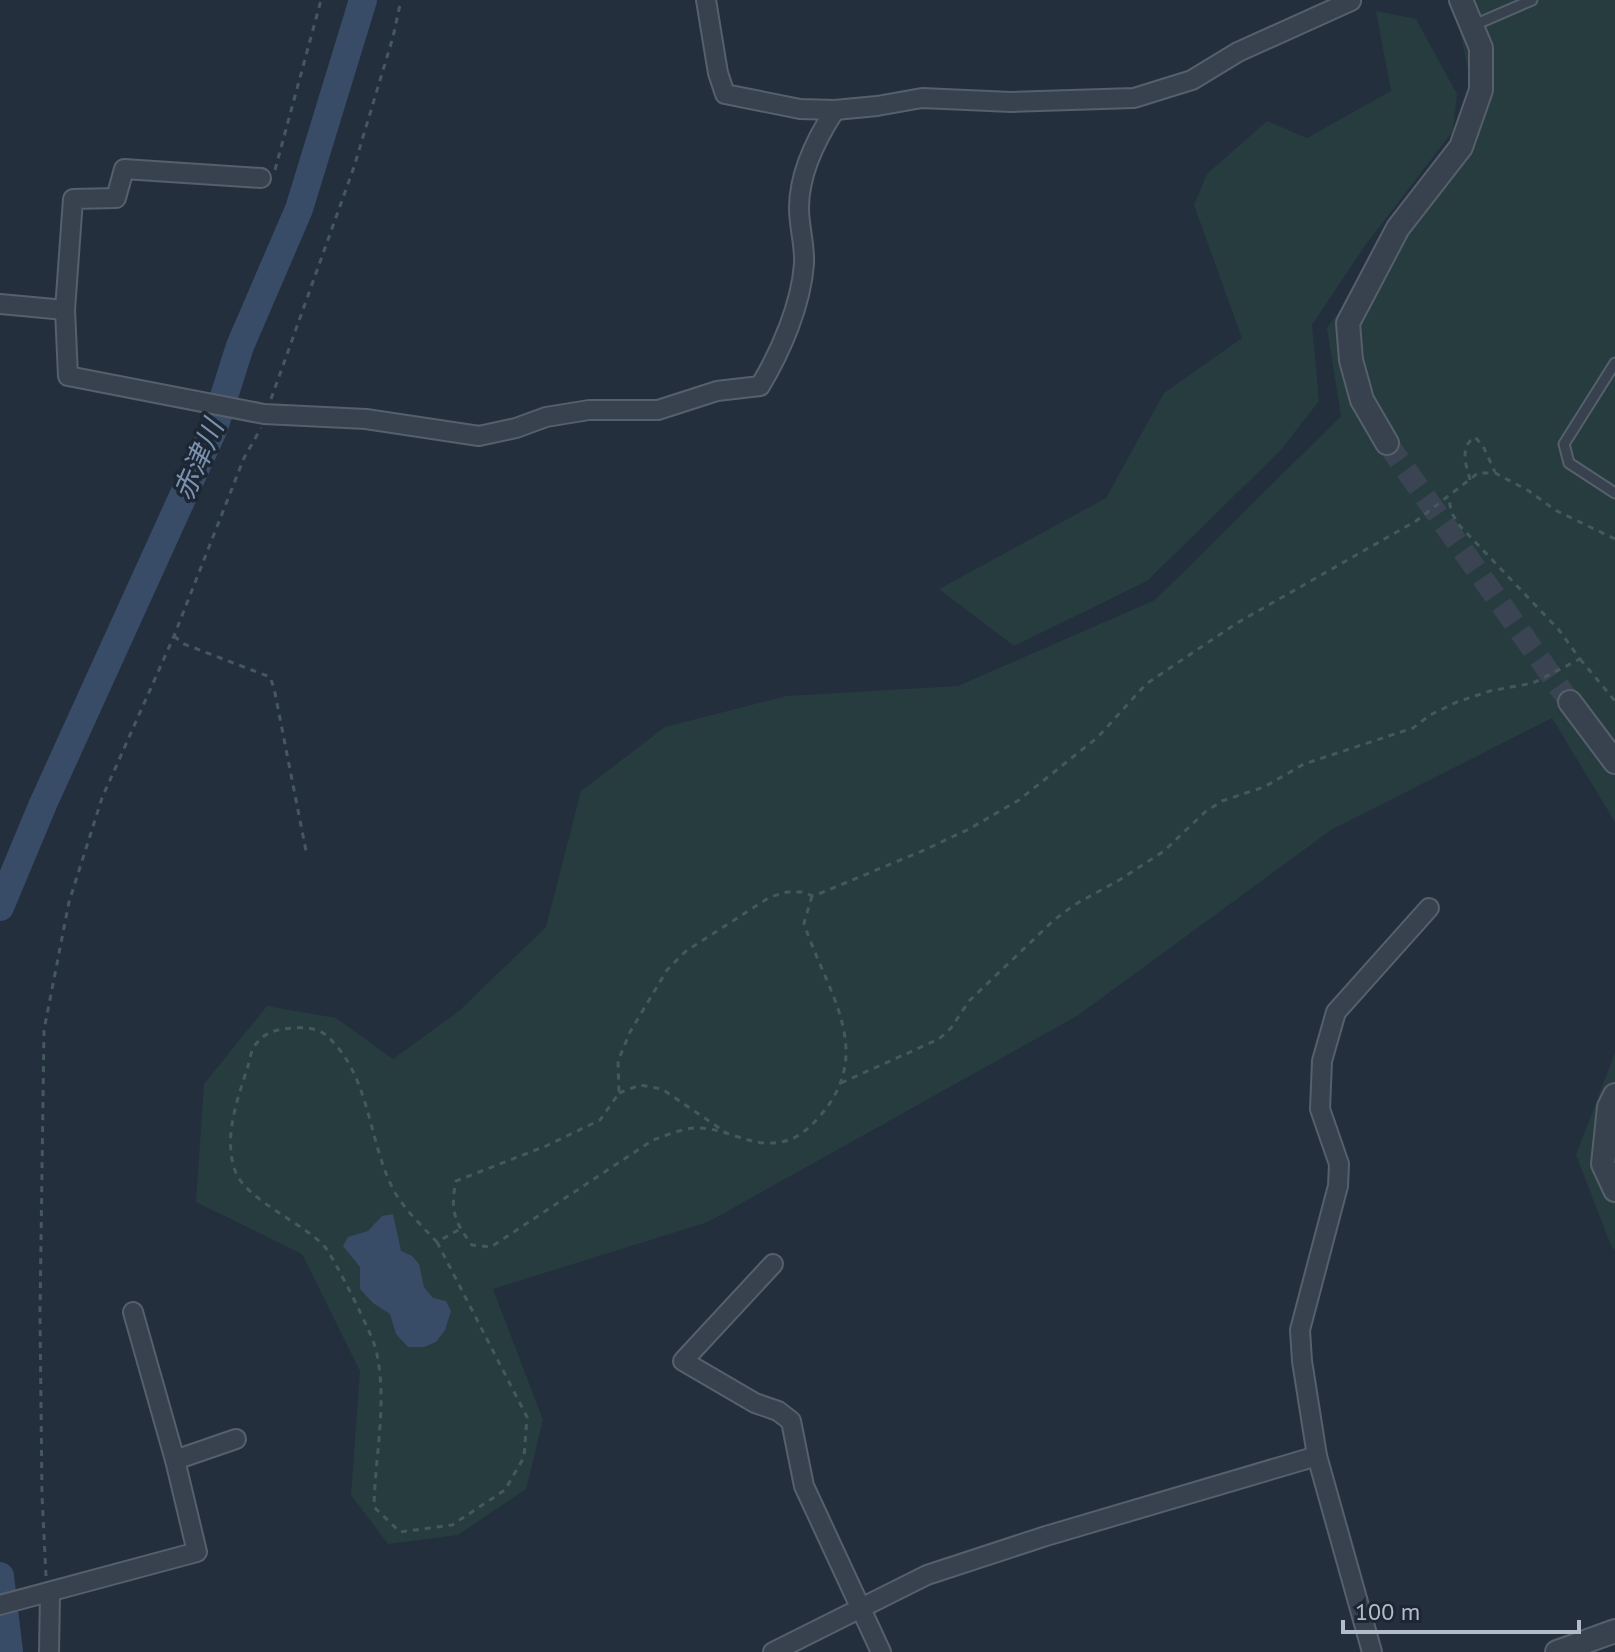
<svg xmlns="http://www.w3.org/2000/svg" width="1615" height="1652" viewBox="0 0 1615 1652" font-family="'PT Sans','Noto Sans JP',sans-serif">
	<rect width="100%" height="100%" fill="#242f3e"/>
	<!-- green -->
	<g fill="#263c3f">
		<path d="M 1447,0 L 1615,0 L 1615,822 L 1552,718 L 1331,830 L 1077,1016 L 708,1222 L 493,1289 L 543,1420 L 526,1489 L 458,1535 L 388,1544 L 351,1495 L 360,1371 L 302,1254 L 196,1202 L 204,1084 L 267,1006 L 336,1018 L 393,1059 L 459,1011 L 546,927 L 581,791 L 665,727 L 786,696 L 958,686 L 1155,600 L 1341,416 L 1327,328 L 1478,119 L 1458,20 Z"/>
		<path d="M 1376,11 L 1416,19 L 1457,94 L 1453,131 L 1364,247 L 1312,325 L 1319,401 L 1280,451 L 1147,581 L 1014,646 L 939,589 L 1106,498 L 1164,393 L 1242,338 L 1194,205 L 1207,174 L 1267,121 L 1307,138 L 1391,91 Z"/>
		<path d="M 1615,1053 L 1615,1249 L 1612,1248 L 1576,1155 Z"/>
	</g>
	<!-- water -->
	<path fill="#394c67" d="M 393,1214 L 401,1251 L 412,1256 L 419,1264 L 424,1287 L 433,1298 L 446,1301 L 451,1311 L 445,1330 L 436,1342 L 424,1347 L 408,1347 L 396,1334 L 390,1314 L 373,1303 L 360,1289 L 360,1267 L 343,1246 L 348,1237 L 368,1231 L 382,1216 Z"/>
	<g fill="none" stroke-linecap="round" stroke-linejoin="round">
		<!-- river -->
		<g stroke="#394c67" stroke-width="28">
			<path d="M 0,907 L 43,804 L 214,428 L 240,346 L 299,209 L 363,0"/>
			<path d="M 0,1576 L 9,1652"/>
		</g>
		<!-- tertiary-tunnel -->
		<path stroke="#3a4453" stroke-width="22" stroke-dasharray="22 11" stroke-linecap="butt" d="M 1387,443 L 1570,702"/>
		<defs>
			<g id="service">
				<path d="M 1472,26 L 1532,0"/>
				<path d="M 1615,363 L 1564,444 L 1569,463 L 1615,493"/>
			</g>
			<g id="minor">
				<path d="M 706,0 L 718,73 L 725,94 L 800,109 L 835,110 L 877,106 L 922,98 L 1011,102 L 1134,98 L 1192,80 L 1238,52 L 1351,1"/>
				<path d="M 0,304 L 65,310 L 73,199 L 116,198 L 124,169 L 261,178"/>
				<path d="M 65,310 L 68,376 L 264,414 L 366,419 L 479,436 L 516,428 L 546,417 L 589,410 L 658,410 L 717,391 L 760,386 C 781,351 801,305 804,264 C 805,245 799,227 799,208 C 799,173 816,139 835,110"/>
				<path d="M 773,1264 L 683,1361 L 755,1403 L 778,1411 L 791,1421 L 804,1486 L 881,1652"/>
				<path d="M 175,1460 L 236,1439"/>
				<path d="M 0,1605 L 197,1552 L 175,1460 L 133,1312"/>
				<path d="M 49,1652 L 50,1594"/>
				<path d="M 773,1652 L 927,1575 L 1046,1536 L 1317,1456"/>
				<path d="M 1372,1652 L 1317,1456 L 1302,1361 L 1300,1330 L 1338,1186 L 1339,1164 L 1320,1109 L 1322,1061 L 1336,1012 L 1429,908"/>
			</g>
			<g id="tertiary">
				<path d="M 1387,443 L 1362,400 L 1351,360 L 1348,323 L 1398,228 L 1461,147 L 1481,90 L 1481,48 L 1461,0"/>
				<path d="M 1570,702 L 1615,762"/>
				<path d="M 1615,1095 L 1609,1107 L 1603,1164 L 1615,1190"/>
				<path d="M 1557,1652 L 1615,1631"/>
			</g>
		</defs>
		<!-- service casing -->
		<use href="#service" stroke="#565f6c" stroke-width="13"/>
		<!-- minor casing -->
		<use href="#minor" stroke="#565f6c" stroke-width="22"/>
		<!-- tertiary casing -->
		<use href="#tertiary" stroke="#565f6c" stroke-width="26"/>
		<!-- path -->
		<g stroke="#44595c" stroke-width="3" stroke-dasharray="6 6" stroke-linecap="butt">
			<path d="M 275,170 L 321,0"/>
			<path d="M 271,399 L 354,167 L 393,37 L 401,0"/>
			<path d="M 1470,480 C 1466,464 1459,447 1475,437 L 1483,446 L 1495,472"/>
			<path d="M 174,636 L 184,644 L 270,677 L 274,688 L 306,851"/>
			<path d="M 1580,659 L 1615,701"/>
			<path d="M 812,896 L 804,923 C 825,990 878,1051 819,1117 C 804,1134 790,1144 766,1143 C 744,1142 723,1129 701,1128 C 684,1127 668,1135 653,1140 L 491,1247 L 472,1245 C 454,1221 450,1210 456,1181 L 546,1146 L 600,1120 L 619,1093 L 618,1061 L 630,1032 L 667,970 L 686,951 L 770,897 L 787,892 L 804,892 L 812,896 L 821,893 L 922,851 L 969,829 L 1019,800 L 1098,737 L 1146,684 L 1237,623 L 1416,521 L 1478,473 L 1495,473 L 1529,491 L 1555,510 L 1615,539"/>
			<path d="M 841,1083 L 939,1039 L 951,1028 L 969,1001 L 1054,920 L 1074,905 L 1121,879 L 1164,851 L 1205,812 L 1222,801 L 1264,787 L 1304,764 L 1413,728 L 1430,715 L 1457,702 L 1490,691 L 1533,683 L 1580,659 L 1559,630 L 1460,526 L 1451,512 L 1449,498"/>
			<path d="M 619,1093 L 640,1085 L 662,1089 L 728,1134"/>
			<path d="M 437,1242 L 527,1417 L 524,1457 L 505,1490 L 452,1525 L 400,1532 L 374,1507 C 375,1455 388,1401 376,1350 C 373,1335 334,1258 325,1247 C 305,1224 248,1201 236,1173 C 222,1139 238,1098 248,1066 C 250,1059 251,1049 256,1044 C 266,1031 278,1029 293,1028 C 304,1027 319,1028 327,1036 C 371,1076 368,1142 394,1191 C 405,1210 422,1226 437,1242 L 460,1229"/>
			<path d="M 46,1576 L 42,1495 L 40,1315 L 44,1030 L 69,902 L 102,798 L 174,636 L 244,458 L 261,428"/>
		</g>
		<!-- service -->
		<use href="#service" stroke="#38414e" stroke-width="9"/>
		<!-- minor -->
		<use href="#minor" stroke="#38414e" stroke-width="18"/>
		<!-- tertiary -->
		<use href="#tertiary" stroke="#38414e" stroke-width="22"/>
	</g>
	<g text-anchor="middle" stroke-width="7" stroke-linejoin="round" paint-order="stroke">
		<!-- water labels -->
		<g font-size="28" font-style="italic" fill="#7c92b1" stroke="#1d2633">
			<text transform="translate(198 460) rotate(-67)" y="10">赤津川</text>
		</g>
	</g>
	<!-- scale -->
	<path d="M1343 1620v12h236v-12" fill="none" stroke="#b4bcc9" stroke-width="4"/>
	<text x="1355" y="1620" font-size="24" fill="#b4bcc9" stroke="#1d2633" stroke-width="6" paint-order="stroke">100 m</text>
</svg>
